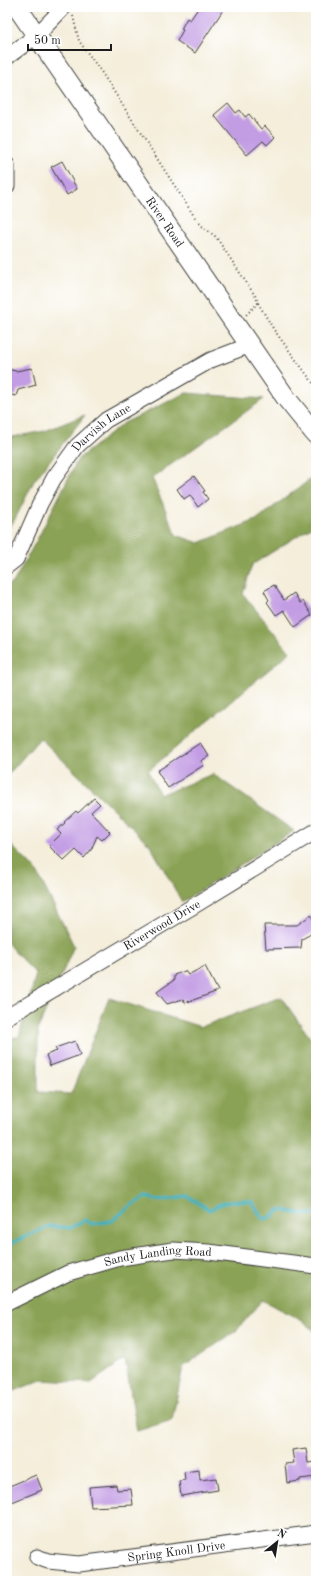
<svg xmlns="http://www.w3.org/2000/svg" width="323" height="1588" viewBox="0 0 323 1588" font-family="'Old Standard TT',serif">
	<rect width="100%" height="100%" fill="#fff"/>
	<filter id="ink" filterUnits="userSpaceOnUse"><feTurbulence type="fractalNoise" baseFrequency=".025" numOctaves="2"/><feDisplacementMap in="SourceGraphic" scale="8" xChannelSelector="R" yChannelSelector="G"/><feConvolveMatrix kernelMatrix="1 2 1 2 8 2 1 2 1" color-interpolation-filters="sRGB"/></filter>
	<filter id="wash" filterUnits="userSpaceOnUse"><feTurbulence type="fractalNoise" baseFrequency=".012" numOctaves="4" result="noise"/><feDisplacementMap in="SourceGraphic" scale="16" xChannelSelector="R" yChannelSelector="G"/><feGaussianBlur stdDeviation="0.9" result="paint"/><feColorMatrix in="noise" values="0 0 0 0 0 0 0 0 0 0 0 0 0 0 0 0 0 1.4 0 .05"/><feComposite in="paint" operator="in"/></filter>
	<g filter="url(#wash)">
		<rect width="100%" height="100%" fill="#f4eedb"/>
		<!-- forest -->
		<g fill="#8aa254" stroke="#535f38">
			<path d="M 186,393 L 264,399 L 152,478 L 176,535 L 199,543 L 256,520 L 316,475 L 316,524 L 252,565 L 243,594 L 290,652 L 148,771 L 160,795 L 213,774 L 294,831 L 182,902 L 150,845 L 40,738 L 7,776 L 7,586 L 13,583 L 40,534 L 78,459 L 124,423 Z"/>
			<path d="M 85,415 L 34,481 L 14,521 L 7,530 L 7,438 L 45,431 Z"/>
			<path d="M 7,841 L 36,870 L 74,946 L 38,1029 L 38,1092 L 71,1094 L 109,998 L 201,1027 L 281,997 L 316,1046 L 316,1333 L 306,1323 L 263,1300 L 236,1331 L 183,1367 L 172,1420 L 137,1431 L 125,1359 L 91,1383 L 41,1380 L 7,1394 L 7,1038 L 19,1037 L 36,974 L 13,950 L 7,942 Z"/>
		</g>
		<g fill="none" stroke-linecap="round" stroke-linejoin="round">
			<!-- stream -->
			<path stroke="#3eaeb9" stroke-width="3.5" d="M 7,1245 L 49,1226 L 70,1228 L 85,1220 L 92,1224 L 112,1221 L 130,1206 L 146,1197 L 157,1200 L 187,1196 L 210,1210 C 222,1201 238,1200 252,1202 L 263,1219 L 271,1217 L 279,1210 C 292,1211 304,1216 316,1214"/>
		</g>
		<g id="blocks">
			<!-- building -->
			<g fill="#c39de4">
				<path d="M 199,7 L 218,7 L 223,10 L 195,53 L 177,41 L 183,30 L 181,29 L 187,18 L 190,20 Z"/>
				<path d="M 228,103 L 236,113 L 240,110 L 245,117 L 249,114 L 261,129 L 265,126 L 275,137 L 267,145 L 263,141 L 247,155 L 214,115 Z"/>
				<path d="M 62,161 L 77,189 L 67,195 L 51,167 Z"/>
				<path d="M 32,368 L 36,385 L 18,390 L 16,396 L 7,394 L 7,369 L 16,371 Z"/>
				<path d="M 194,476 L 205,491 L 203,492 L 208,499 L 198,507 L 190,495 L 184,499 L 177,489 Z"/>
				<path d="M 274,585 L 284,600 L 294,593 L 300,603 L 303,601 L 312,615 L 295,627 L 284,610 L 276,615 L 267,602 L 269,600 L 264,591 Z"/>
				<path d="M 200,743 L 209,756 L 201,761 L 204,765 L 168,788 L 157,771 Z"/>
				<path d="M 94,798 L 100,804 L 91,812 L 110,832 L 102,840 L 97,836 L 91,850 L 84,858 L 76,850 L 64,861 L 49,846 L 61,834 L 57,830 L 65,823 L 64,822 L 76,811 L 78,813 Z"/>
				<path d="M 311,915 L 316,925 L 316,931 L 302,939 L 301,948 L 266,949 L 264,925 L 297,925 Z"/>
				<path d="M 205,966 L 218,991 L 185,1003 L 183,999 L 167,1004 L 157,992 L 174,980 L 174,975 L 185,971 L 188,975 Z"/>
				<path d="M 75,1041 L 80,1055 L 50,1066 L 46,1055 L 57,1051 L 55,1048 Z"/>
				<path d="M 306,1448 L 308,1463 L 316,1462 L 316,1477 L 300,1479 L 300,1481 L 287,1483 L 285,1464 L 294,1463 L 292,1450 Z"/>
				<path d="M 199,1470 L 200,1480 L 216,1478 L 218,1490 L 181,1496 L 179,1481 L 185,1480 L 184,1472 Z"/>
				<path d="M 36,1475 L 42,1490 L 7,1504 L 7,1487 Z"/>
				<path d="M 116,1485 L 117,1490 L 131,1489 L 133,1505 L 91,1507 L 89,1487 Z"/>
			</g>
		</g>
	</g>
	<g filter="url(#ink)">
		<use href="#blocks" fill-opacity="0" stroke="#3c3c39" stroke-width="1"/>
		<g fill="none" stroke-linecap="round" stroke-linejoin="round">
			<defs>
				<g id="minor">
					<path d="M 7,57 L 36,36 L 64,7"/>
					<path d="M 7,165 L 7,186"/>
					<path id="s1" d="M 7,566 L 16,559 L 40,504 L 54,478 L 77,446 L 106,420 L 211,360 L 250,345"/>
					<path id="s2" d="M 7,1017 L 197,904 L 316,831"/>
					<path id="s3" d="M 7,1303 L 68,1273 L 120,1258 L 173,1250 L 209,1252 L 316,1266"/>
					<path id="s4" d="M 37,1557 L 48,1561 L 79,1564 L 316,1533"/>
				</g>
				<g id="major">
					<path id="s5" d="M 17,7 L 286,398 L 316,435"/>
				</g>
			</defs>
			<!-- minor casing -->
			<use href="#minor" stroke="#3c3c39" stroke-width="17"/>
			<!-- major casing -->
			<use href="#major" stroke="#3c3c39" stroke-width="21"/>
			<!-- path -->
			<g stroke="#3c3c39" stroke-width="2" stroke-dasharray="1 3" stroke-linecap="butt">
				<path d="M 73,16 L 79,41 L 100,70 L 196,219 L 202,226 L 216,237 L 256,297 L 258,303 L 246,315"/>
				<path d="M 258,303 L 274,330 L 316,387"/>
			</g>
			<!-- minor -->
			<use href="#minor" stroke="#fff" stroke-width="15"/>
			<!-- major -->
			<use href="#major" stroke="#fff" stroke-width="19"/>
		</g>
	</g>
	<g text-anchor="middle" stroke-width="3.5" stroke-linejoin="round" paint-order="stroke">
		<!-- street labels -->
		<g font-size="12" fill="#1c1c1c" stroke="#fff">
			<text dy="4" stroke="none"><textPath href="#s5" startOffset="261">River Road</textPath></text>
			<text dy="4" stroke="none"><textPath href="#s1" startOffset="171">Darvish Lane</textPath></text>
			<text dy="4" stroke="none"><textPath href="#s2" startOffset="180">Riverwood Drive</textPath></text>
			<text dy="4" stroke="none"><textPath href="#s3" startOffset="160">Sandy Landing Road</textPath></text>
			<text dy="4" stroke="none"><textPath href="#s4" startOffset="141">Spring Knoll Drive</textPath></text>
		</g>
	</g>
	<!-- margin -->
	<rect width="323" height="1588" fill="none" stroke="#fff" stroke-width="24"/>
	<!-- north arrow -->
	<g transform="translate(277 1542) rotate(30)" stroke="#ffffff" stroke-width="3" paint-order="stroke">
	<path d="M0-3L7 15L0 10L-7 15Z" fill="#1c1c1c"/>
	<text y="-6" font-size="11" font-weight="bold" text-anchor="middle" fill="#1c1c1c">N</text>
	</g>
	<!-- scale -->
	<path d="M28 44v6h83v-6" fill="none" stroke="#1c1c1c" stroke-width="2"/>
	<text x="34" y="44" font-size="12" fill="#1c1c1c" stroke="#ffffff" stroke-width="3" paint-order="stroke">50 m</text>
</svg>
